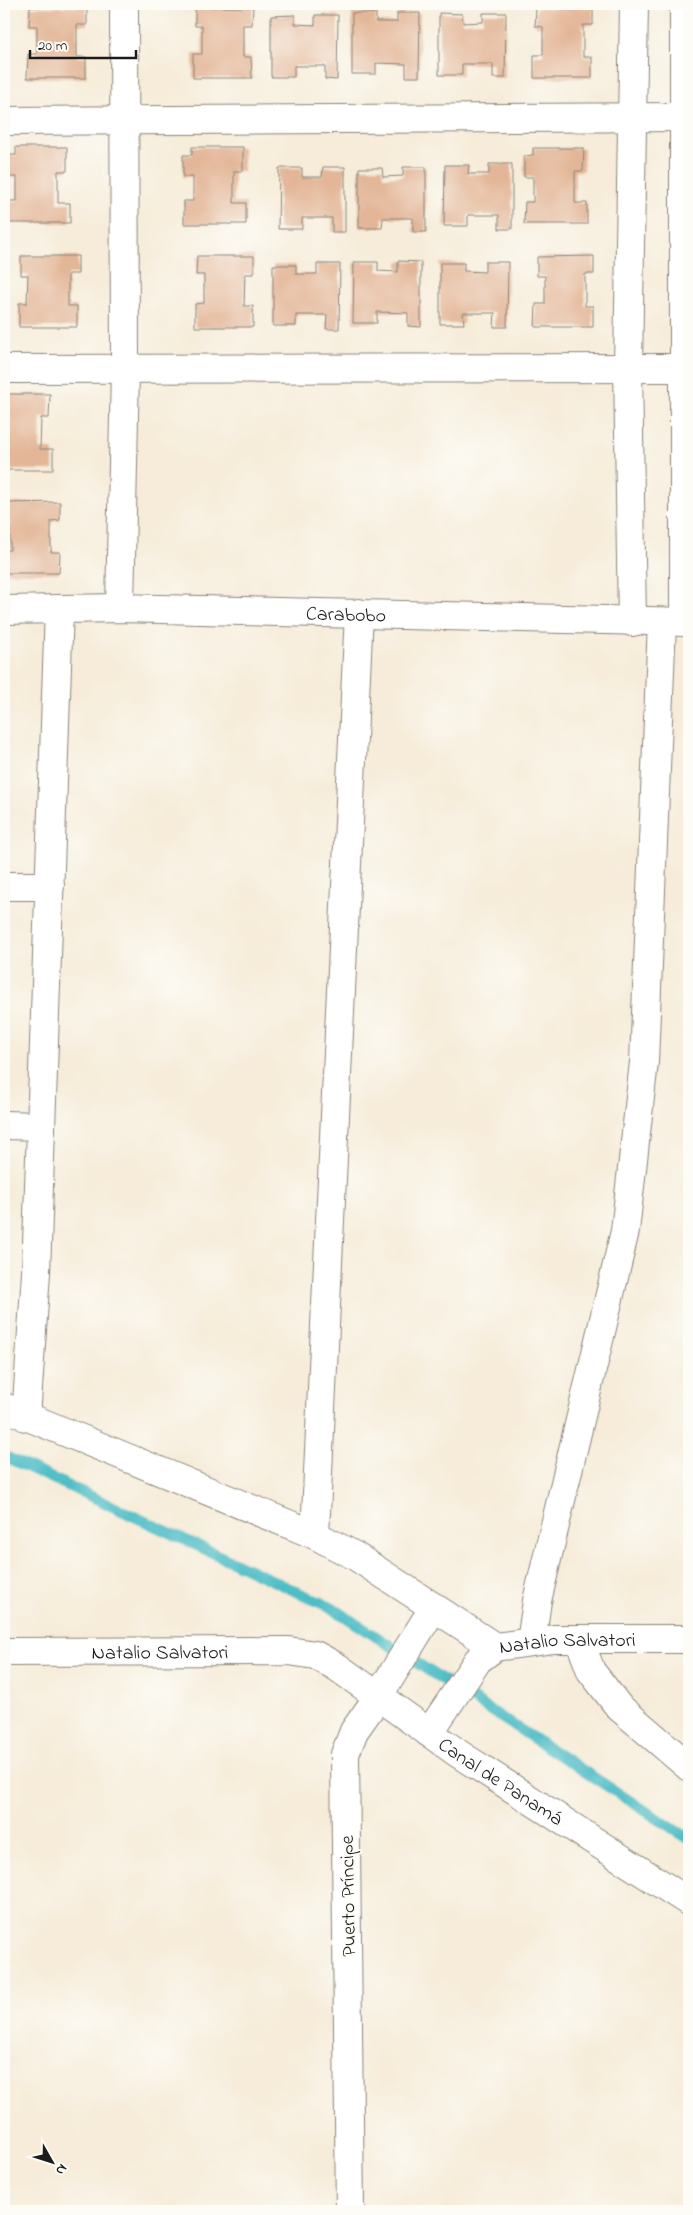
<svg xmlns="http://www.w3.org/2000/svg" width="693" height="2215" viewBox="0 0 693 2215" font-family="'Indie Flower',sans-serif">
	<rect width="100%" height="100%" fill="#fdfcf7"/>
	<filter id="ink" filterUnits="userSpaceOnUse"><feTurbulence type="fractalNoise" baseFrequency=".02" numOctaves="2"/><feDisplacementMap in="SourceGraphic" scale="10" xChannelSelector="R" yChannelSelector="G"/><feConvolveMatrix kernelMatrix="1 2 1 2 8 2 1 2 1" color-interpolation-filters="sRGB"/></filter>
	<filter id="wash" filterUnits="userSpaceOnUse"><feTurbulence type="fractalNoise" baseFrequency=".0096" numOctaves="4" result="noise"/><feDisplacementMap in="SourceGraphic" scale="20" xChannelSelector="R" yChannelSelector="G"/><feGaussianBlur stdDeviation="1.12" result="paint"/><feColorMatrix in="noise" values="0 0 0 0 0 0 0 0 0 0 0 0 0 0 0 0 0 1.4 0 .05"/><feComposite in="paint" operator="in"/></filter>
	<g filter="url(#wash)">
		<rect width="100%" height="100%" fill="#f6ecd9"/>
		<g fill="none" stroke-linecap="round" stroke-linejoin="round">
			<!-- stream -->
			<path stroke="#4fbdc6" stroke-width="11" d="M 4,1456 L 332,1608 L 689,1839"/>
		</g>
		<g id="blocks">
			<!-- building -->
			<g fill="#e3b697">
				<path d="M 30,7 L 87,7 L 87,25 L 77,25 L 77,57 L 86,57 L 86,78 L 27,78 L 28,54 L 37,54 L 37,26 L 29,26 Z"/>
				<path d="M 195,7 L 253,7 L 252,25 L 243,25 L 243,57 L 251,57 L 252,78 L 193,78 L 193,54 L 202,54 L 202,26 L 195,26 Z"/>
				<path d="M 593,7 L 593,25 L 583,25 L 583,57 L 592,57 L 592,78 L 534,78 L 534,55 L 543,55 L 543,27 L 535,26 L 536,8 Z"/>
				<path d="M 352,13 L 376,13 L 376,22 L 397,22 L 397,13 L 420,13 L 419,77 L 406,77 L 406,64 L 376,63 L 376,74 L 352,74 Z"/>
				<path d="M 439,13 L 462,14 L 463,23 L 483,22 L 483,13 L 506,13 L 505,78 L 493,78 L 493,64 L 462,64 L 462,75 L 439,75 Z"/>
				<path d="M 295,15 L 295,24 L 315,25 L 315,15 L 338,15 L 337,80 L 325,79 L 325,66 L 294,66 L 294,77 L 271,77 L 271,16 Z"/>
				<path d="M 16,147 L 67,147 L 67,171 L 58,171 L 58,203 L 70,203 L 70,223 L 8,223 L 8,201 L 17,201 L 17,177 L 7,177 L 7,155 L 16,155 Z"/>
				<path d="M 192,147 L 243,147 L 243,171 L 234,171 L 234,203 L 246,203 L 246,224 L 184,224 L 184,201 L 193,201 L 193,177 L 183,177 L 183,155 L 192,155 Z"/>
				<path d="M 533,148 L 584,148 L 583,171 L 575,171 L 575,203 L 587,203 L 587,224 L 524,224 L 525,202 L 533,202 L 533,177 L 524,177 L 524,156 L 533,155 Z"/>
				<path d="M 489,164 L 512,164 L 512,229 L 499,229 L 499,215 L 468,215 L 468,226 L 444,226 L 445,165 L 469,165 L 468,174 L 489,174 Z"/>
				<path d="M 323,167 L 345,167 L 345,232 L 332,232 L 332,218 L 302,218 L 302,229 L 278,229 L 279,168 L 302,168 L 302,177 L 322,177 Z"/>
				<path d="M 403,167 L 426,167 L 426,232 L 413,232 L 413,218 L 383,218 L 382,228 L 359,228 L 359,168 L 382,168 L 383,177 L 403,176 Z"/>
				<path d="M 21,256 L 78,256 L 78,274 L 68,274 L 68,306 L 77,306 L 77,327 L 19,327 L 19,303 L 27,303 L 28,275 L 21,275 Z"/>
				<path d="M 197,256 L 254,256 L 254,274 L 245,274 L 244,306 L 253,306 L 253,327 L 195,327 L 195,304 L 204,303 L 204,275 L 196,275 Z"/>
				<path d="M 594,256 L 594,274 L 585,274 L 585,306 L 593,306 L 593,327 L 535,327 L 536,304 L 545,304 L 545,276 L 537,276 L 537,257 Z"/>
				<path d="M 398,261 L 421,262 L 421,327 L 408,326 L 408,313 L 377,312 L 377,323 L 353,323 L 354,262 L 378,262 L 378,271 L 398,272 Z"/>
				<path d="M 485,262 L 508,262 L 507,327 L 494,327 L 495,313 L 463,313 L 464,324 L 440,324 L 440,263 L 464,263 L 464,271 L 485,272 Z"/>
				<path d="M 317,264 L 340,264 L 339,329 L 326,329 L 327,315 L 296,315 L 296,326 L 273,326 L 273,265 L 296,265 L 296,274 L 317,274 Z"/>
				<path d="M 4,394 L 50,394 L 49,418 L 41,418 L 40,449 L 53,449 L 53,470 L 4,470 Z"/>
				<path d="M 60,502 L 60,520 L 51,521 L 51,552 L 60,552 L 59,573 L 4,573 L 4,550 L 10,550 L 10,522 L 4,522 L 4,503 Z"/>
			</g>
		</g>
	</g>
	<g filter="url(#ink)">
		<use href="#blocks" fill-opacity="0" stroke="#89847a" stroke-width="1"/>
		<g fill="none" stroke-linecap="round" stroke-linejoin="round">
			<defs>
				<g id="street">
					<path d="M 4,121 L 689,117"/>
					<path d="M 4,369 L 689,368"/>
					<path d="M 120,608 L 125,369 L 124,4"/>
					<path id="s1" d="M 4,610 L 120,608 L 689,622"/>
					<path d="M 632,622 L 628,368 L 634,4"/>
					<path d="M 684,622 L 684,4"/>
					<path d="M 4,886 L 50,886"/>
					<path d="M 4,1125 L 41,1126"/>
					<path d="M 4,1407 L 315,1535 L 355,1556 L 495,1647"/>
					<path d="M 26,1417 L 36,1273 L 59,609"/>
					<path d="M 315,1535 L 359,613"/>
					<path d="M 579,1639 L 591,1671 L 619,1707 L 689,1767"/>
					<path d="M 531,1642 L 537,1601 L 625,1231 L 644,1062 L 662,622"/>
					<path id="s2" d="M 4,1652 L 289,1651 L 315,1655 L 337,1667 L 459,1754 L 689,1902"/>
					<path id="s3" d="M 429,1733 L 478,1660 L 495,1647 L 554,1639 L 689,1639"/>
					<path d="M 350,2211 L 345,1754 L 354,1731 L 378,1697 L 434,1607"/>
				</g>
			</defs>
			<!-- street casing -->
			<use href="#street" stroke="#89847a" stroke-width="30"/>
			<!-- street -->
			<use href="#street" stroke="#fff" stroke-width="28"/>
		</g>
	</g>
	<g text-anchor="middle" stroke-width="4" stroke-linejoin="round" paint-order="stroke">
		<!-- street labels -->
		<g font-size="20" fill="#1c1c1c" stroke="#fdfcf7">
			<text dy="7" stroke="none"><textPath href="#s1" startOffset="342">Carabobo</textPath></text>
			<text dy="7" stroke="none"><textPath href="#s3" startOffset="182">Natalio Salvatori</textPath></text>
			<text dy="7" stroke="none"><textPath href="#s2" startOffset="156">Natalio Salvatori</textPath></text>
			<text dy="7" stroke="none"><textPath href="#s2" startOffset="536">Canal de Panamá</textPath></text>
			<text transform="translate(347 1896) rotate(-91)" y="7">Puerto Príncipe</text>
		</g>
	</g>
	<!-- margin -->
	<rect width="693" height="2215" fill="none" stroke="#fdfcf7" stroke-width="20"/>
	<!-- north arrow -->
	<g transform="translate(52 2162) rotate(129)" stroke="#fdfcf7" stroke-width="4" paint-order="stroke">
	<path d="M0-4L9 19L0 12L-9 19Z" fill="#1c1c1c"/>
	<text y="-8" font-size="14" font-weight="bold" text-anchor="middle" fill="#1c1c1c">N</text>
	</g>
	<!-- scale -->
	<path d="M30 50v8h106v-8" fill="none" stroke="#1c1c1c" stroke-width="2.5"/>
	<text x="38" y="50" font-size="15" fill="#1c1c1c" stroke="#fdfcf7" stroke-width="4" paint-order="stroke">20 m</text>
</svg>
